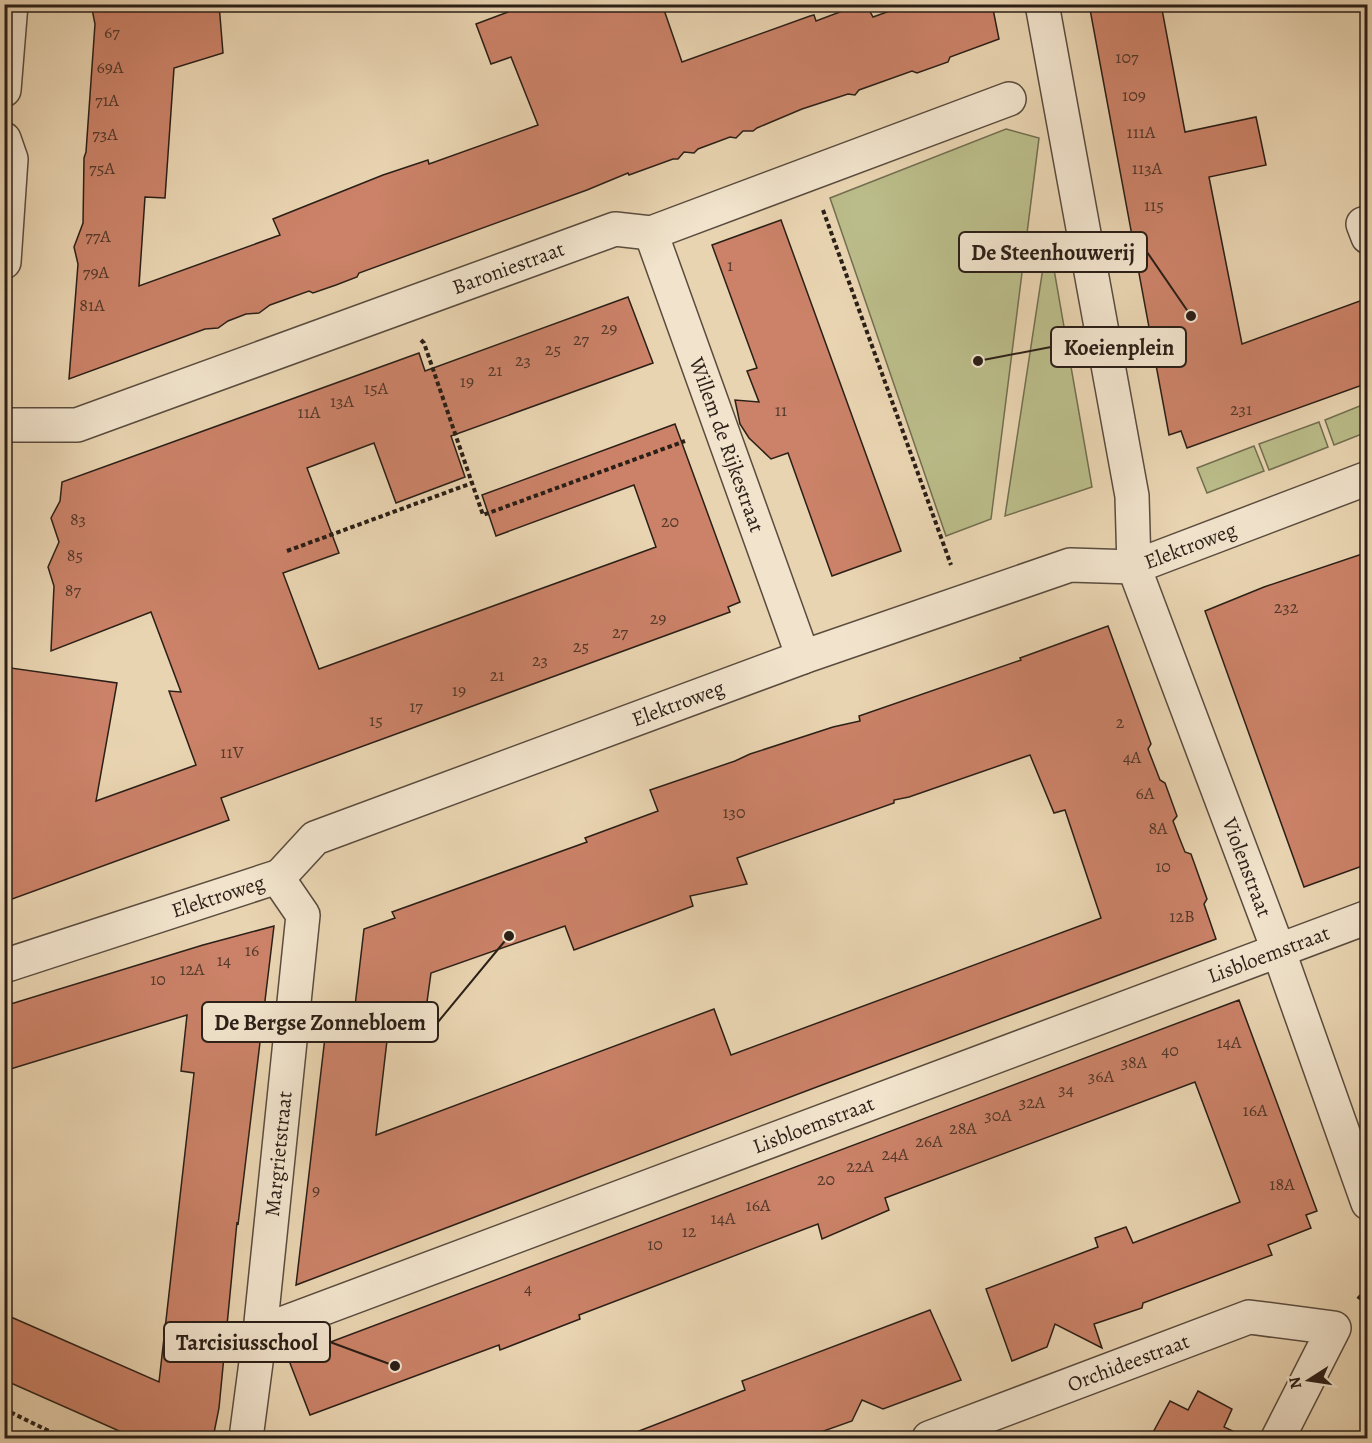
<svg xmlns="http://www.w3.org/2000/svg" width="1372" height="1443" viewBox="0 0 1372 1443" font-family="Alegreya,serif">
	<rect width="100%" height="100%" fill="#e9d4b1"/>
	<filter id="stains"><feTurbulence type="fractalNoise" baseFrequency=".00333" numOctaves="4"/><feColorMatrix values="0 0 0 0 .2 0 0 0 0 .09 0 0 0 0 .02 0 0 0 .5 -.17"/></filter>
	<radialGradient id="worn" r=".72"><stop offset=".6" stop-color="#630" stop-opacity="0"/><stop offset="1" stop-color="#630" stop-opacity=".3"/></radialGradient>
	<!-- green -->
	<g fill="#babc89" stroke="#726e50" stroke-width="1.5">
		<path d="M 1006,129 L 1039,138 L 991,519 L 946,536 L 830,198 Z"/>
		<path d="M 1048,235 L 1092,487 L 1005,516 Z"/>
		<path d="M 1367,403 L 1367,432 L 1334,445 L 1325,420 Z"/>
		<path d="M 1319,422 L 1328,447 L 1269,470 L 1259,444 Z"/>
		<path d="M 1254,446 L 1264,471 L 1207,493 L 1197,468 Z"/>
	</g>
	<!-- building -->
	<g fill="#cb8268" stroke="#2b1f17" stroke-width="1.5" fill-rule="evenodd">
		<path d="M 91,4 L 219,4 L 223,53 L 174,68 L 165,198 L 145,197 L 139,286 L 280,235 L 273,219 L 383,175 L 428,160 L 429,164 L 538,125 L 511,57 L 491,64 L 476,24 L 508,12 L 506,4 L 662,4 L 682,62 L 810,16 L 814,15 L 816,21 L 861,4 L 866,4 L 873,17 L 909,4 L 992,4 L 999,39 L 950,57 L 948,62 L 917,73 L 912,71 L 859,90 L 855,95 L 848,94 L 802,109 L 757,128 L 753,131 L 743,131 L 736,138 L 730,137 L 698,149 L 694,153 L 684,152 L 678,159 L 673,159 L 629,175 L 628,173 L 587,190 L 359,273 L 357,277 L 336,285 L 313,293 L 309,291 L 270,305 L 259,313 L 246,314 L 228,321 L 218,328 L 205,329 L 69,379 L 78,264 L 74,247 L 83,223 L 84,158 L 86,152 L 95,24 Z"/>
		<path d="M 1089,4 L 1161,4 L 1185,132 L 1256,117 L 1266,165 L 1209,177 L 1242,344 L 1368,298 L 1368,383 L 1187,448 L 1181,431 L 1169,435 Z"/>
		<path d="M 781,220 L 901,551 L 832,576 L 788,453 L 771,459 L 749,438 L 740,424 L 735,400 L 759,402 L 747,371 L 757,368 L 712,245 Z"/>
		<path d="M 628,297 L 653,363 L 451,436 L 465,477 L 396,503 L 374,443 L 307,468 L 339,553 L 283,573 L 319,669 L 656,547 L 634,485 L 496,536 L 482,495 L 675,424 L 740,602 L 728,607 L 730,612 L 221,798 L 229,820 L 4,902 L 4,667 L 117,683 L 96,801 L 196,765 L 169,691 L 181,692 L 151,612 L 51,651 L 54,586 L 48,567 L 59,542 L 51,518 L 60,501 L 62,482 L 419,353 L 425,371 Z"/>
		<path d="M 1368,552 L 1368,864 L 1304,887 L 1205,611 L 1264,587 Z"/>
		<path d="M 1108,626 L 1151,744 L 1148,749 L 1160,780 L 1165,783 L 1177,816 L 1173,821 L 1179,837 L 1185,852 L 1191,854 L 1207,899 L 1204,904 L 1216,939 L 822,1085 L 296,1285 L 329,1003 L 355,1006 L 364,929 L 395,918 L 392,912 L 587,842 L 585,838 L 658,811 L 650,790 L 735,761 L 750,754 L 833,727 L 860,721 L 859,716 L 1021,660 L 1020,658 ZM 1030,755 L 1054,813 L 1065,810 L 1101,918 L 731,1055 L 714,1009 L 376,1135 L 388,1032 L 422,1038 L 431,973 L 565,926 L 574,950 L 693,906 L 690,896 L 747,884 L 737,858 L 894,803 L 894,800 L 909,797 Z"/>
		<path d="M 274,926 L 238,1225 L 237,1222 L 219,1408 L 213,1438 L 135,1438 L 4,1380 L 4,1314 L 159,1382 L 194,1073 L 181,1071 L 187,1015 L 4,1071 L 4,1006 L 203,945 Z"/>
		<path d="M 1239,1000 L 1317,1211 L 1306,1215 L 1311,1228 L 1268,1245 L 1272,1255 L 1143,1303 L 1142,1308 L 1094,1324 L 1102,1348 L 1055,1324 L 1047,1347 L 1012,1361 L 986,1289 L 1098,1247 L 1095,1238 L 1126,1227 L 1133,1243 L 1240,1202 L 1195,1082 L 885,1198 L 889,1210 L 822,1239 L 818,1224 L 579,1315 L 580,1319 L 500,1350 L 499,1345 L 310,1415 L 288,1358 Z"/>
		<path d="M 930,1310 L 961,1380 L 883,1409 L 862,1400 L 852,1421 L 804,1438 L 626,1438 L 626,1436 L 745,1390 L 742,1381 Z"/>
		<path d="M 1198,1391 L 1232,1409 L 1224,1427 L 1247,1438 L 1150,1438 L 1170,1401 L 1188,1410 Z"/>
	</g>
	<g fill="none" stroke-linecap="round" stroke-linejoin="round">
		<defs>
			<g id="minor">
				<path id="s1" d="M 1042,4 L 1132,496 L 1134,567 L 1279,952 L 1368,1203"/>
				<path d="M 4,90 L 11,4"/>
				<path d="M 4,139 L 11,159 L 4,262"/>
				<path d="M 1363,224 L 1368,237"/>
				<path id="s2" d="M 651,233 L 803,657"/>
				<path id="s3" d="M 4,425 L 77,425 L 615,229 L 651,233 L 1009,99"/>
				<path id="s4" d="M 4,966 L 280,876 L 315,838 L 803,657 L 1070,565 L 1134,567 L 1368,478"/>
				<path id="s5" d="M 260,1332 L 1368,917"/>
				<path id="s6" d="M 246,1438 L 260,1332 L 303,915 L 277,877"/>
				<path id="s7" d="M 929,1438 L 1249,1317 L 1334,1328 L 1278,1438"/>
			</g>
		</defs>
		<!-- minor casing -->
		<use href="#minor" stroke="#5a4c3e" stroke-width="36"/>
		<!-- path -->
		<g stroke="#2b1f17" stroke-width="4" stroke-dasharray="4.5 3" stroke-linecap="butt">
			<path d="M 823,210 L 951,565"/>
			<path d="M 421,340 L 424,343 L 472,483"/>
			<path d="M 287,551 L 472,483 L 483,515 L 685,441"/>
			<path d="M 1358,1299 L 1368,1288"/>
			<path d="M 4,1409 L 63,1438"/>
		</g>
		<!-- minor -->
		<use href="#minor" stroke="#f1e3cc" stroke-width="33"/>
	</g>
	<g text-anchor="middle" stroke-width="6" stroke-linejoin="round" paint-order="stroke">
		<!-- number labels -->
		<g font-size="18" fill="#53382b">
			<text x="112" y="38">67</text>
			<text x="1127" y="63">107</text>
			<text x="110" y="73">69A</text>
			<text x="1134" y="101">109</text>
			<text x="107" y="106">71A</text>
			<text x="1141" y="138">111A</text>
			<text x="105" y="140">73A</text>
			<text x="102" y="174">75A</text>
			<text x="1147" y="174">113A</text>
			<text x="1154" y="211">115</text>
			<text x="98" y="242">77A</text>
			<text x="730" y="271">1</text>
			<text x="96" y="278">79A</text>
			<text x="92" y="311">81A</text>
			<text x="609" y="334">29</text>
			<text x="581" y="345">27</text>
			<text x="553" y="355">25</text>
			<text x="523" y="366">23</text>
			<text x="495" y="376">21</text>
			<text x="467" y="387">19</text>
			<text x="376" y="394">15A</text>
			<text x="342" y="407">13A</text>
			<text x="1241" y="415">231</text>
			<text x="781" y="416">11</text>
			<text x="309" y="418">11A</text>
			<text x="78" y="525">83</text>
			<text x="670" y="527">20</text>
			<text x="75" y="561">85</text>
			<text x="73" y="596">87</text>
			<text x="1286" y="613">232</text>
			<text x="658" y="624">29</text>
			<text x="620" y="638">27</text>
			<text x="581" y="652">25</text>
			<text x="540" y="666">23</text>
			<text x="497" y="681">21</text>
			<text x="459" y="696">19</text>
			<text x="416" y="712">17</text>
			<text x="376" y="726">15</text>
			<text x="1120" y="728">2</text>
			<text x="232" y="758">11V</text>
			<text x="1132" y="763">4A</text>
			<text x="1145" y="799">6A</text>
			<text x="734" y="818">130</text>
			<text x="1158" y="834">8A</text>
			<text x="1163" y="872">10</text>
			<text x="1182" y="922">12B</text>
			<text x="252" y="956">16</text>
			<text x="224" y="966">14</text>
			<text x="192" y="975">12A</text>
			<text x="158" y="985">10</text>
			<text x="1229" y="1048">14A</text>
			<text x="1170" y="1056">40</text>
			<text x="1134" y="1068">38A</text>
			<text x="1101" y="1082">36A</text>
			<text x="1066" y="1095">34</text>
			<text x="1032" y="1108">32A</text>
			<text x="1255" y="1116">16A</text>
			<text x="998" y="1121">30A</text>
			<text x="963" y="1134">28A</text>
			<text x="929" y="1147">26A</text>
			<text x="895" y="1160">24A</text>
			<text x="860" y="1172">22A</text>
			<text x="826" y="1185">20</text>
			<text x="1282" y="1190">18A</text>
			<text x="316" y="1196">9</text>
			<text x="758" y="1211">16A</text>
			<text x="723" y="1224">14A</text>
			<text x="689" y="1237">12</text>
			<text x="655" y="1250">10</text>
			<text x="528" y="1294">4</text>
		</g>
		<!-- street labels -->
		<g font-size="21" fill="#2b1f17" stroke="#f1e3cc">
			<text dy="7" stroke="none"><textPath href="#s3" startOffset="532">Baroniestraat</textPath></text>
			<text dy="7" stroke="none"><textPath href="#s2" startOffset="225">Willem de Rijkestraat</textPath></text>
			<text dy="7" stroke="none"><textPath href="#s4" startOffset="1269">Elektroweg</textPath></text>
			<text dy="7" stroke="none"><textPath href="#s4" startOffset="729">Elektroweg</textPath></text>
			<text dy="7" stroke="none"><textPath href="#s1" startOffset="892">Violenstraat</textPath></text>
			<text dy="7" stroke="none"><textPath href="#s4" startOffset="225">Elektroweg</textPath></text>
			<text dy="7" stroke="none"><textPath href="#s5" startOffset="1077">Lisbloemstraat</textPath></text>
			<text dy="7" stroke="none"><textPath href="#s5" startOffset="591">Lisbloemstraat</textPath></text>
			<text dy="7" stroke="none"><textPath href="#s6" startOffset="286">Margrietstraat</textPath></text>
			<text dy="7" stroke="none"><textPath href="#s7" startOffset="213">Orchideestraat</textPath></text>
		</g>
	</g>
	<!-- callouts -->
	<path fill="none" stroke="#2b1f17" stroke-width="2" d="M1191 316L1147 252M978 361L1051 347M509 936L438 1022M395 1366L330 1342"/>
	<g fill="#2b1f17" stroke="#f1e3cc" stroke-width="2">
		<circle cx="1191" cy="316" r="6"/>
		<circle cx="978" cy="361" r="6"/>
		<circle cx="509" cy="936" r="6"/>
		<circle cx="395" cy="1366" r="6"/>
	</g>
	<g fill="#f1e3cc" stroke="#2b1f17" stroke-width="2">
		<rect x="959" y="232" width="188" height="40" rx="6"/>
		<rect x="1051" y="327" width="135" height="40" rx="6"/>
		<rect x="202" y="1002" width="236" height="40" rx="6"/>
		<rect x="164" y="1322" width="166" height="40" rx="6"/>
	</g>
	<g font-size="22" text-anchor="middle" font-weight="bold" fill="#2b1f17">
		<text x="1053" y="260">De Steenhouwerij</text>
		<text x="1119" y="355">Koeienplein</text>
		<text x="320" y="1030">De Bergse Zonnebloem</text>
		<text x="247" y="1350">Tarcisiusschool</text>
	</g>
	<!-- margin -->
	<rect width="1372" height="1443" fill="none" stroke="#e9d4b1" stroke-width="24"/>
	<rect x="6" y="6" width="1360" height="1431" fill="none" stroke="#2b1f17" stroke-width="3"/>
	<rect x="12" y="12" width="1348" height="1419" fill="none" stroke="#2b1f17" stroke-width="1.5"/>
	<!-- north arrow -->
	<g transform="translate(1309 1380) rotate(258)" stroke="#f1e3cc" stroke-width="4.5" paint-order="stroke">
	<path d="M0-4.5L10 22L0 15L-10 22Z" fill="#2b1f17"/>
	<text y="-9" font-size="16" font-weight="bold" text-anchor="middle" fill="#2b1f17">N</text>
	</g>
	<rect width="100%" height="100%" filter="url(#stains)"/>
	<rect width="100%" height="100%" fill="url(#worn)"/>
</svg>
